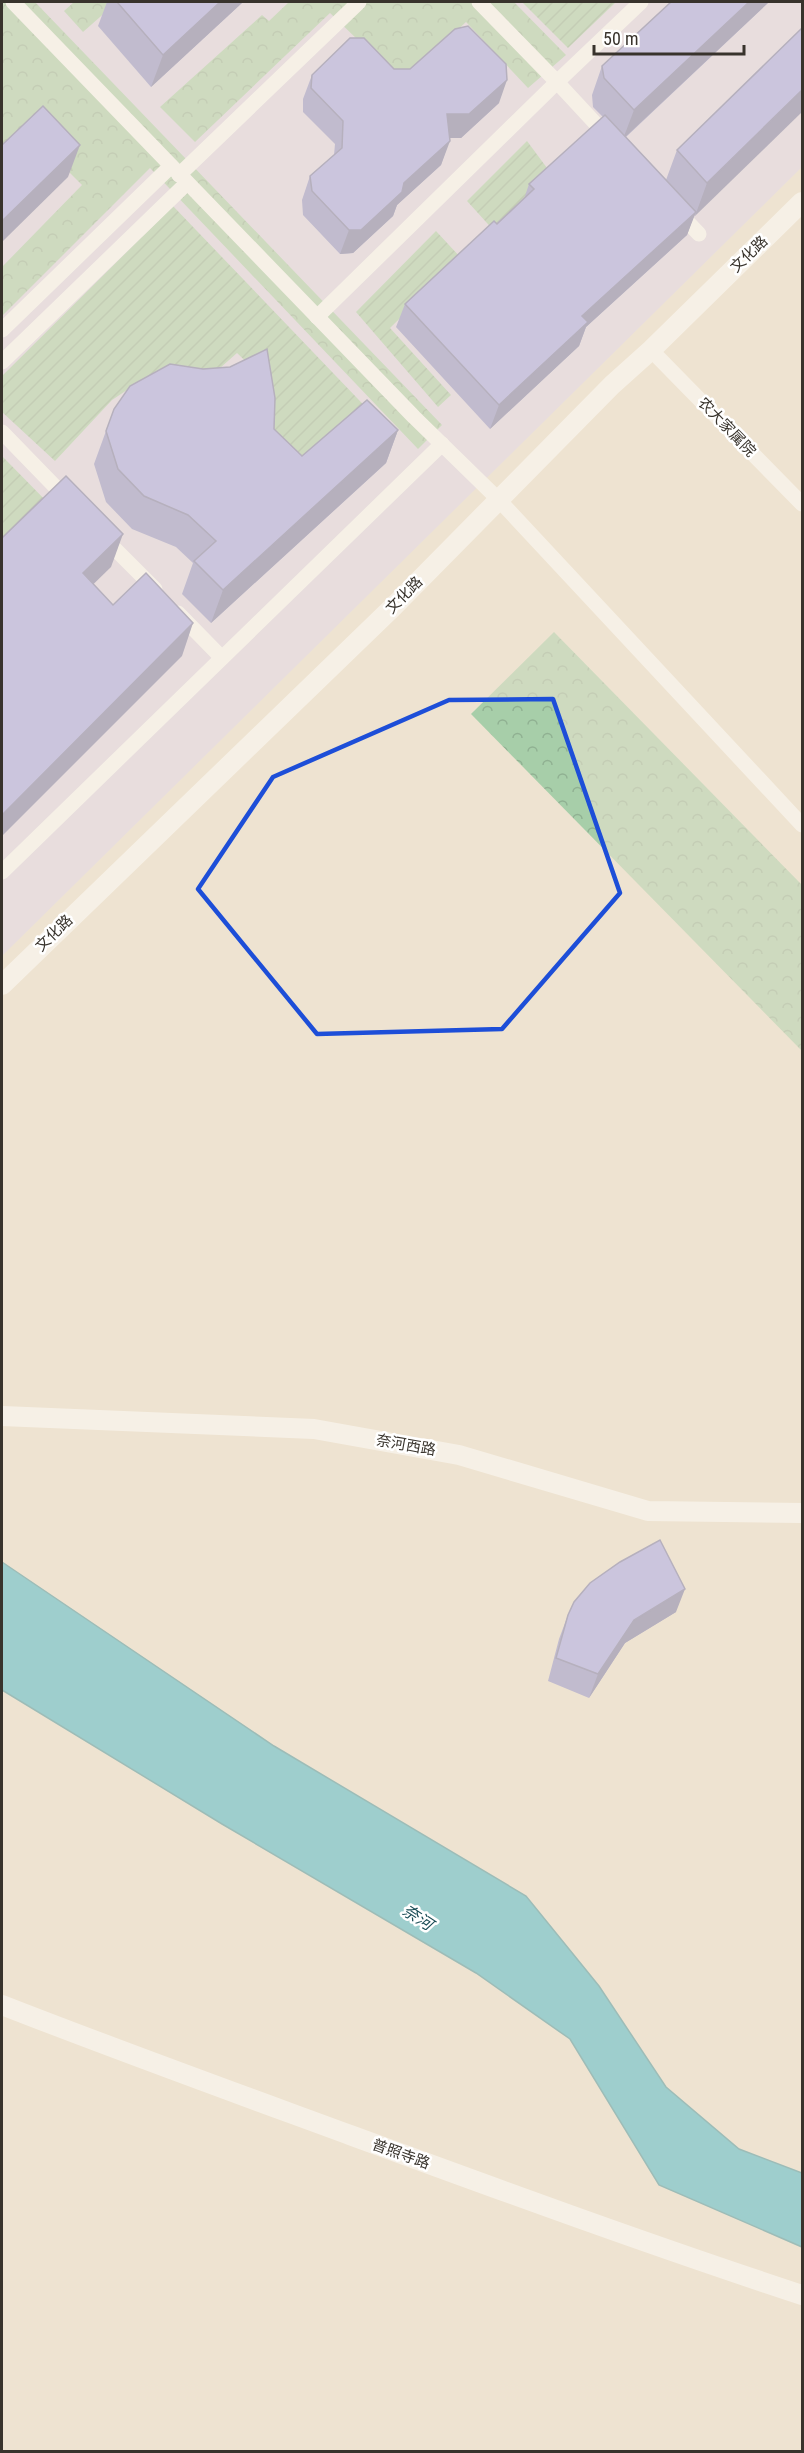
<svg xmlns="http://www.w3.org/2000/svg" width="804" height="2453" viewBox="0 0 804 2453" font-family="'Roboto Condensed','Noto Sans SC',sans-serif">
	<defs>
		<pattern id="forest-crowns" width="20" height="18" patternUnits="userSpaceOnUse" patternTransform="scale(1.5)"><rect width="20" height="18" fill="#a7cea9"/><path d="M2 6a3 3 0 1 1 6 0M12 15a3 3 0 1 1 6 0" fill="none" stroke="#90b192"/></pattern>
		<pattern id="garden-furrows" width="10" height="10" patternUnits="userSpaceOnUse" patternTransform="scale(1.5)"><rect width="10" height="10" fill="#a7cea9"/><path d="M-1 1l2-2M0 10L10 0M9 11l2-2" fill="none" stroke="#90b192"/></pattern>
	</defs>
	<rect width="100%" height="100%" fill="#eee3d1"/>
	<!-- education -->
	<path fill="#dfd6eb" d="M 2,2 L 802,2 L 802,167 L 2,956 Z"/>
	<!-- forest -->
	<g fill="url(#forest-crowns)">
		<path d="M 2,2 L 35,2 L 442,425 L 418,449 L 150,168 L 2,316 L 2,267 L 82,185 L 28,131 L 2,156 Z"/>
		<path d="M 74,2 L 117,2 L 83,32 L 64,11 Z"/>
		<path d="M 289,2 L 514,2 L 566,55 L 528,88 L 466,22 L 406,78 L 388,69 L 330,13 L 195,142 L 160,107 L 262,15 L 269,21 Z"/>
		<path d="M 554,632 L 802,885 L 802,1051 L 471,714 Z"/>
	</g>
	<!-- garden -->
	<g fill="url(#garden-furrows)">
		<path d="M 522,2 L 616,2 L 568,48 Z"/>
		<path d="M 527,141 L 550,172 L 496,233 L 467,201 Z"/>
		<path d="M 173,206 L 380,422 L 291,478 L 271,459 L 259,374 L 237,353 L 203,383 L 148,376 L 112,400 L 55,461 L 2,412 L 2,376 Z"/>
		<path d="M 436,231 L 461,258 L 390,328 L 451,395 L 438,407 L 356,312 Z"/>
		<path d="M 2,456 L 54,509 L 2,560 Z"/>
	</g>
	<!-- water -->
	<path fill="#3cb4c7" stroke="#3b8d98" stroke-width="1.5" d="M 2,1562 L 274,1746 L 526,1896 L 599,1986 L 666,2087 L 739,2149 L 802,2173 L 802,2247 L 659,2185 L 570,2039 L 476,1973 L 222,1824 L 2,1690 Z"/>
	<g fill="none" stroke-linecap="round" stroke-linejoin="round">
		<!-- minor -->
		<g stroke="#fff" stroke-width="15">
			<path d="M 13,2 L 414,417 L 498,499 L 802,825"/>
			<path d="M 608,137 L 557,82 L 641,2"/>
			<path d="M 179,175 L 359,2"/>
			<path d="M 678,212 L 699,234"/>
			<path d="M 317,317 L 557,82 L 479,2"/>
			<path d="M 2,330 L 171,166"/>
			<path d="M 651,350 L 802,504"/>
			<path d="M 2,362 L 187,183"/>
			<path d="M 2,432 L 69,501"/>
			<path d="M 102,536 L 155,589"/>
			<path d="M 178,613 L 222,658"/>
			<path d="M 2,872 L 442,444"/>
		</g>
		<!-- tertiary -->
		<g stroke="#fff" stroke-width="20">
			<path d="M 2,985 L 394,606 L 612,385 L 651,350 L 802,202"/>
			<path d="M 2,1416 L 314,1429 L 459,1455 L 648,1511 L 802,1513"/>
			<path d="M 2,2005 C 117,2050 233,2092 350,2135 C 500,2190 650,2245 802,2295"/>
		</g>
	</g>
	<!-- wall -->
	<g fill="#8a8aca">
		<path d="M 107,2 L 243,2 L 151,87 L 98,26 Z"/>
		<path d="M 769,2 L 626,137 L 666,180 L 677,150 L 802,28 L 695,216 L 694,215 L 687,235 L 586,327 L 579,346 L 490,429 L 396,327 L 405,304 L 524,199 L 529,184 L 603,117 L 593,107 L 592,95 L 602,66 Z"/>
		<path d="M 394,69 L 499,103 L 461,138 L 450,138 L 441,165 L 397,205 L 393,216 L 353,253 L 340,254 L 303,215 L 302,200 L 310,176 L 334,155 L 335,144 L 303,112 L 303,99 L 312,75 Z"/>
		<path d="M 114,409 L 274,429 L 302,456 L 398,430 L 386,463 L 211,623 L 182,594 L 193,563 L 176,547 L 132,529 L 106,502 L 94,464 Z"/>
		<path d="M 676,1612 L 625,1643 L 589,1698 L 548,1681 L 559,1639 L 568,1615 Z"/>
	</g>
	<!-- shaded-wall -->
	<g fill="#7171a4">
		<path d="M 220,2 L 243,2 L 151,87 L 163,55 Z"/>
		<path d="M 749,2 L 769,2 L 623,139 L 634,110 Z"/>
		<path d="M 507,80 L 499,103 L 461,138 L 439,138 L 447,114 Z"/>
		<path d="M 802,90 L 802,112 L 695,216 L 707,183 Z"/>
		<path d="M 450,141 L 441,165 L 397,205 L 393,216 L 353,253 L 340,254 L 349,230 Z"/>
		<path d="M 80,145 L 68,177 L 2,242 L 2,221 Z"/>
		<path d="M 696,212 L 687,235 L 586,327 L 579,346 L 490,429 L 499,405 L 582,316 Z"/>
		<path d="M 398,430 L 386,463 L 211,623 L 223,590 Z"/>
		<path d="M 123,534 L 111,567 L 71,606 L 83,573 Z"/>
		<path d="M 193,623 L 182,656 L 2,836 L 2,815 Z"/>
		<path d="M 685,1589 L 676,1612 L 625,1643 L 589,1698 L 598,1674 L 634,1620 Z"/>
	</g>
	<!-- building -->
	<g fill="#a1a1eb" stroke="#7171a4" stroke-width="1.5">
		<path d="M 117,2 L 220,2 L 163,55 Z"/>
		<path d="M 671,2 L 749,2 L 634,110 L 604,78 L 602,66 Z"/>
		<path d="M 468,26 L 506,64 L 507,80 L 469,114 L 447,114 L 450,141 L 404,183 L 402,192 L 361,230 L 349,230 L 312,191 L 310,176 L 342,148 L 343,121 L 311,88 L 312,75 L 350,38 L 364,38 L 394,69 L 410,69 L 455,29 Z"/>
		<path d="M 802,28 L 802,90 L 707,183 L 677,150 Z"/>
		<path d="M 43,106 L 80,145 L 2,221 L 2,145 Z"/>
		<path d="M 605,115 L 696,212 L 582,316 L 588,322 L 499,405 L 405,304 L 494,221 L 497,224 L 534,189 L 529,184 Z"/>
		<path d="M 267,349 L 275,398 L 274,429 L 302,456 L 367,400 L 398,430 L 223,590 L 194,561 L 216,541 L 188,515 L 144,496 L 118,469 L 106,431 L 114,409 L 130,386 L 170,364 L 203,369 L 230,367 Z"/>
		<path d="M 66,476 L 123,534 L 83,573 L 113,605 L 146,573 L 193,623 L 2,815 L 2,538 Z"/>
		<path d="M 660,1540 L 685,1589 L 634,1620 L 598,1674 L 556,1658 L 568,1615 L 574,1602 L 590,1583 L 620,1562 Z"/>
	</g>
	<!-- marked area -->
	<path d="M0 0H804V2453H0ZM 553,699 L 620,893 L 502,1029 L 317,1034 L 198,889 L 273,777 L 449,700 Z" fill="#eee3d1" fill-opacity=".55" fill-rule="evenodd"/>
	<path fill="none" stroke="#1d4ed8" stroke-width="4.5" stroke-linejoin="round" d="M 553,699 L 620,893 L 502,1029 L 317,1034 L 198,889 L 273,777 L 449,700 Z"/>
	<g text-anchor="middle" stroke-width="5" stroke-linejoin="round" paint-order="stroke">
		<!-- street labels -->
		<g font-size="15" fill="#38332c" stroke="#fff">
			<text transform="translate(749 254) rotate(-44)" y="5">文化路</text>
			<text transform="translate(727 427) rotate(46)" y="5">农大家属院</text>
			<text transform="translate(404 595) rotate(-45)" y="5">文化路</text>
			<text transform="translate(54 933) rotate(-44)" y="5">文化路</text>
			<text transform="translate(406 1445) rotate(10)" y="5">奈河西路</text>
			<text transform="translate(401 2154) rotate(20)" y="5">普照寺路</text>
		</g>
		<!-- water labels -->
		<g font-size="16" font-style="italic" fill="#1b4d56" stroke="#fff">
			<text transform="translate(418 1917) rotate(33)" y="6">奈河</text>
		</g>
	</g>
	<!-- border -->
	<rect width="804" height="2453" fill="none" stroke="#38332c" stroke-width="6"/>
	<!-- scale -->
	<path d="M594 45v9h150v-9" fill="none" stroke="#38332c" stroke-width="3"/>
	<text x="603" y="45" font-size="18" fill="#38332c" stroke="#ffffff" stroke-width="4.5" paint-order="stroke">50 m</text>
</svg>
